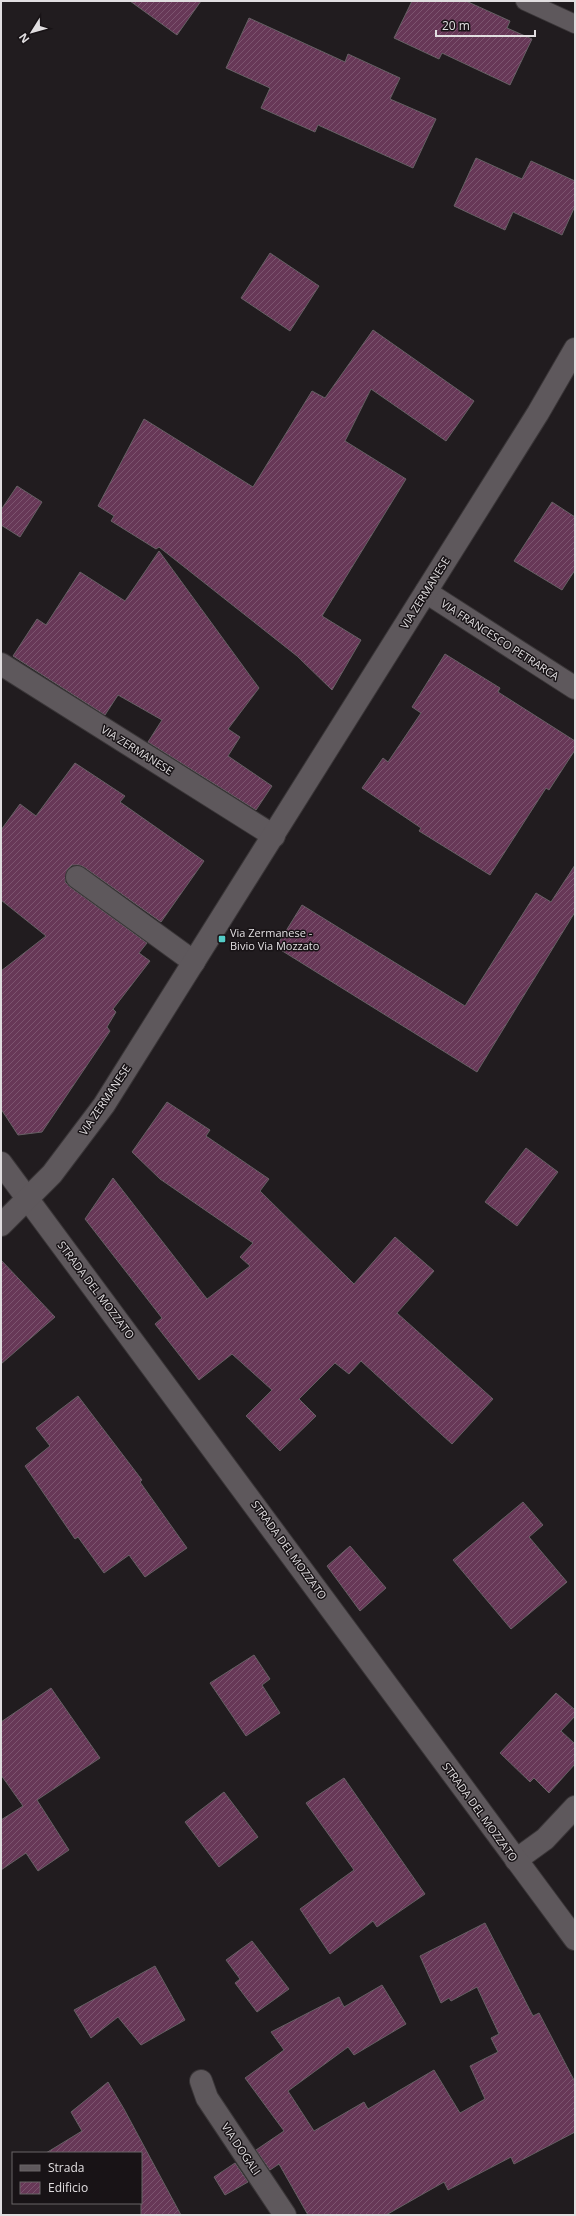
<svg xmlns="http://www.w3.org/2000/svg" width="576" height="2216" viewBox="0 0 576 2216" font-family="'Open Sans',sans-serif">
	<defs>
		<pattern id="building-hatch" width="6" height="6" patternUnits="userSpaceOnUse"><rect width="6" height="6" fill="#673857"/><path d="M-1 1l2-2M0 6l6-6M5 7l2-2" fill="none" stroke="#7c546f"/></pattern>
	</defs>
	<rect width="100%" height="100%" fill="#211c1f"/>
	<!-- building -->
	<g fill="url(#building-hatch)" stroke="#666064">
		<path d="M 130,1 L 201,1 L 177,35 Z"/>
		<path d="M 412,1 L 466,1 L 510,21 L 507,28 L 532,39 L 510,85 L 442,53 L 439,59 L 394,38 Z"/>
		<path d="M 249,18 L 345,62 L 348,54 L 400,78 L 390,99 L 436,119 L 413,168 L 318,125 L 315,132 L 261,108 L 270,88 L 226,68 Z"/>
		<path d="M 476,158 L 522,179 L 531,161 L 575,181 L 575,206 L 562,235 L 513,212 L 505,230 L 454,206 Z"/>
		<path d="M 270,253 L 319,286 L 290,331 L 241,298 Z"/>
		<path d="M 373,330 L 474,401 L 446,441 L 371,389 L 345,441 L 406,479 L 322,616 L 361,640 L 332,690 L 297,656 L 159,547 L 156,549 L 111,521 L 114,516 L 98,506 L 144,419 L 253,487 L 312,391 L 325,398 Z"/>
		<path d="M 17,486 L 42,502 L 20,537 L 1,525 L 1,510 Z"/>
		<path d="M 552,502 L 575,517 L 575,570 L 562,590 L 514,561 Z"/>
		<path d="M 159,551 L 259,688 L 228,729 L 240,737 L 228,756 L 272,786 L 256,810 L 148,742 L 162,720 L 118,695 L 105,715 L 13,656 L 37,619 L 46,625 L 80,572 L 125,601 Z"/>
		<path d="M 445,654 L 500,688 L 498,692 L 575,741 L 575,750 L 549,790 L 546,788 L 490,875 L 419,831 L 421,828 L 362,788 L 383,758 L 388,762 L 421,713 L 412,707 Z"/>
		<path d="M 75,763 L 125,796 L 120,802 L 204,861 L 161,922 L 84,867 L 79,865 L 72,865 L 67,870 L 65,882 L 70,887 L 147,943 L 139,953 L 150,961 L 113,1009 L 116,1012 L 107,1027 L 110,1031 L 42,1132 L 18,1135 L 1,1109 L 1,971 L 46,936 L 1,900 L 1,830 L 20,804 L 36,816 Z"/>
		<path d="M 575,865 L 575,912 L 477,1072 L 276,947 L 302,905 L 465,1006 L 536,893 L 551,902 Z"/>
		<path d="M 167,1102 L 210,1130 L 206,1136 L 269,1179 L 260,1191 L 354,1284 L 395,1237 L 434,1271 L 397,1313 L 493,1399 L 452,1444 L 361,1361 L 349,1374 L 335,1363 L 299,1399 L 316,1416 L 280,1451 L 246,1416 L 272,1390 L 232,1354 L 199,1380 L 155,1324 L 162,1318 L 85,1219 L 113,1178 L 207,1299 L 250,1266 L 240,1257 L 253,1243 L 160,1179 L 132,1152 Z"/>
		<path d="M 526,1148 L 558,1172 L 517,1226 L 485,1202 Z"/>
		<path d="M 1,1260 L 55,1317 L 1,1364 Z"/>
		<path d="M 78,1396 L 142,1480 L 140,1482 L 187,1548 L 145,1577 L 129,1555 L 104,1573 L 78,1537 L 75,1539 L 25,1466 L 50,1446 L 36,1428 Z"/>
		<path d="M 523,1502 L 543,1525 L 529,1537 L 567,1582 L 511,1629 L 453,1560 Z"/>
		<path d="M 350,1546 L 386,1588 L 360,1611 L 327,1566 Z"/>
		<path d="M 254,1655 L 270,1679 L 262,1685 L 280,1713 L 246,1736 L 210,1683 Z"/>
		<path d="M 51,1688 L 100,1758 L 37,1800 L 69,1850 L 38,1871 L 26,1853 L 1,1870 L 1,1820 L 23,1806 L 1,1775 L 1,1722 Z"/>
		<path d="M 556,1693 L 575,1710 L 575,1716 L 561,1731 L 575,1744 L 575,1764 L 549,1793 L 534,1778 L 530,1782 L 500,1753 Z"/>
		<path d="M 344,1778 L 425,1894 L 377,1927 L 373,1921 L 330,1954 L 300,1909 L 354,1870 L 306,1803 Z"/>
		<path d="M 224,1792 L 258,1837 L 219,1867 L 185,1822 Z"/>
		<path d="M 485,1923 L 533,2016 L 539,2013 L 575,2082 L 575,2132 L 514,2164 L 511,2157 L 448,2190 L 444,2182 L 386,2215 L 308,2215 L 279,2164 L 270,2170 L 256,2150 L 284,2131 L 245,2078 L 284,2050 L 271,2032 L 339,1997 L 344,2007 L 382,1985 L 406,2024 L 354,2055 L 348,2047 L 288,2091 L 314,2131 L 364,2102 L 368,2109 L 434,2070 L 460,2113 L 485,2099 L 470,2066 L 498,2052 L 491,2038 L 499,2034 L 477,1987 L 451,2001 L 449,1998 L 441,2003 L 420,1956 Z"/>
		<path d="M 252,1941 L 289,1989 L 257,2012 L 235,1983 L 240,1979 L 226,1960 Z"/>
		<path d="M 155,1966 L 185,2020 L 141,2045 L 118,2017 L 91,2038 L 74,2010 Z"/>
		<path d="M 108,2082 L 124,2109 L 181,2215 L 141,2215 L 141,2153 L 46,2153 L 82,2131 L 71,2112 Z"/>
		<path d="M 235,2163 L 248,2182 L 225,2195 L 214,2177 Z"/>
	</g>
	<g fill="none" stroke-linecap="round" stroke-linejoin="round">
		<defs>
			<path id="service" d="M 525,1 L 575,24"/>
			<g id="minor">
				<path d="M 426,592 L 575,688"/>
				<path d="M 1,664 L 274,836"/>
				<path d="M 77,877 L 194,962"/>
				<path d="M 516,1860 L 545,1839 L 575,1807"/>
				<path d="M 201,2081 L 207,2098 L 285,2215"/>
			</g>
			<g id="tertiary">
				<path d="M 1,1163 L 575,1939"/>
				<path d="M 1,1225 L 52,1174 L 104,1105 L 538,413 L 575,349"/>
			</g>
		</defs>
		<!-- service casing -->
		<use href="#service" stroke="#3a3638" stroke-width="20"/>
		<!-- minor casing -->
		<use href="#minor" stroke="#3a3638" stroke-width="24"/>
		<!-- tertiary casing -->
		<use href="#tertiary" stroke="#3a3638" stroke-width="24"/>
		<!-- service -->
		<use href="#service" stroke="#5e585c" stroke-width="18"/>
		<!-- minor -->
		<use href="#minor" stroke="#5e585c" stroke-width="22"/>
		<!-- tertiary -->
		<use href="#tertiary" stroke="#5e585c" stroke-width="22"/>
	</g>
	<!-- markers -->
	<rect fill="#54cdc8" stroke="#181316" stroke-width="1.5" x="218" y="935" width="8" height="8" rx="2"/>
	<g text-anchor="middle" stroke-width="3" stroke-linejoin="round" paint-order="stroke">
		<!-- street labels -->
		<g font-size="11" fill="#e1dee0" stroke="#181316">
			<text transform="translate(425 593) rotate(-58)" y="4">VIA ZERMANESE</text>
			<text transform="translate(500 640) rotate(33)" y="4">VIA FRANCESCO PETRARCA</text>
			<text transform="translate(137 750) rotate(32)" y="4">VIA ZERMANESE</text>
			<text transform="translate(105 1100) rotate(-56)" y="4">VIA ZERMANESE</text>
			<text transform="translate(96 1290) rotate(53)" y="4">STRADA DEL MOZZATO</text>
			<text transform="translate(289 1550) rotate(54)" y="4">STRADA DEL MOZZATO</text>
			<text transform="translate(480 1812) rotate(54)" y="4">STRADA DEL MOZZATO</text>
			<text transform="translate(241 2149) rotate(56)" y="4">VIA DOGALI</text>
		</g>
		<!-- poi labels -->
		<g font-size="11" fill="#e1dee0" stroke="#181316" text-anchor="start">
			<text x="230" y="937">Via Zermanese -<tspan x="230" dy="13">Bivio Via Mozzato</tspan></text>
		</g>
	</g>
	<!-- border -->
	<rect width="576" height="2216" fill="none" stroke="#e1dee0" stroke-width="4"/>
	<!-- legend -->
	<rect x="12" y="2152" width="130" height="52" fill="#181316" stroke="#686467"/>
	<rect x="20" y="2165" width="20" height="6" fill="#5e585c" stroke="#686467"/>
	<text x="48" y="2172" font-size="12" fill="#e1dee0">Strada</text>
	<rect x="20" y="2182" width="20" height="12" fill="url(#building-hatch)" stroke="#686467"/>
	<text x="48" y="2192" font-size="12" fill="#e1dee0">Edificio</text>
	<!-- north arrow -->
	<g transform="translate(32 32) rotate(233)" stroke="#181316" stroke-width="3" paint-order="stroke">
	<path d="M0-3L7 15L0 10L-7 15Z" fill="#e1dee0"/>
	<text y="-6" font-size="11" font-weight="bold" text-anchor="middle" fill="#e1dee0">N</text>
	</g>
	<!-- scale -->
	<path d="M436 30v6h99v-6" fill="none" stroke="#e1dee0" stroke-width="2"/>
	<text x="442" y="30" font-size="12" fill="#e1dee0" stroke="#181316" stroke-width="3" paint-order="stroke">20 m</text>
</svg>
